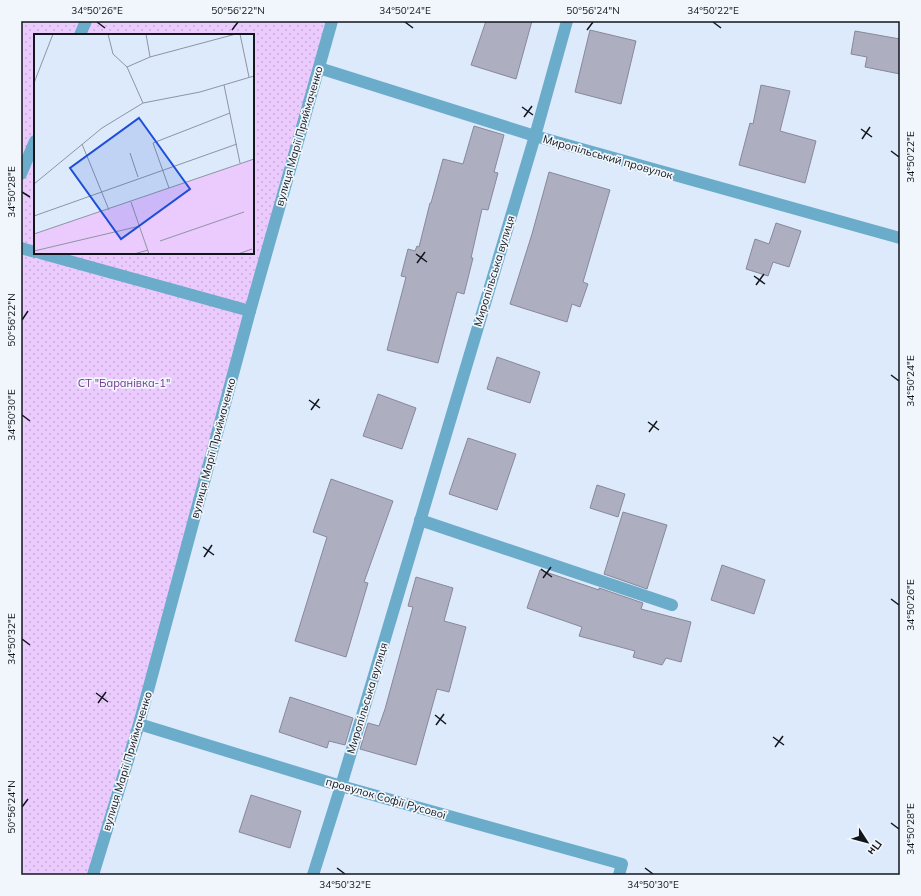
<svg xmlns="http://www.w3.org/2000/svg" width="921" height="896" viewBox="0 0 921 896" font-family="Mulish,sans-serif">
	<defs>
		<pattern id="grass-dots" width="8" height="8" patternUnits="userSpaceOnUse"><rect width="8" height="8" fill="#ebcafe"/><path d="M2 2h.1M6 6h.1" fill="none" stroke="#c8add9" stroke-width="1.8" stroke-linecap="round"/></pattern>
	</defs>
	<rect width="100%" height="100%" fill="#ddeafb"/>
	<!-- grass -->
	<path fill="url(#grass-dots)" fill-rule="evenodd" d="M 21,21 L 332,21 L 93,875 L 21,875 ZM 35,35 L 253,35 L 253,253 L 35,253 Z"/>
	<!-- building -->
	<g fill="#aeaec1" stroke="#88889a">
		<path d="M 486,21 L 532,21 L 516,79 L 471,65 Z"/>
		<path d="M 590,30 L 636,41 L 621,104 L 575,92 Z"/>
		<path d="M 855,31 L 900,39 L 900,74 L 865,67 L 867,57 L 851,54 Z"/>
		<path d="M 761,85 L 790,91 L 780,131 L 816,141 L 805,183 L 739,165 L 750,123 L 753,124 Z"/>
		<path d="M 474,126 L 504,135 L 494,172 L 498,173 L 488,210 L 482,209 L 471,258 L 473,258 L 464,294 L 457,292 L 438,363 L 387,350 L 406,277 L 401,276 L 408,249 L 415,251 L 417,246 L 419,247 L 430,203 L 431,203 L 443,159 L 463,164 Z"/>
		<path d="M 549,172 L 610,190 L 583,282 L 588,284 L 580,307 L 572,304 L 567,322 L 510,304 L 532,234 Z"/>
		<path d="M 776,223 L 801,231 L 789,267 L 773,262 L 768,276 L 746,269 L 755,239 L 769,244 Z"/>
		<path d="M 497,357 L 540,372 L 530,403 L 487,389 Z"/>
		<path d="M 378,394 L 416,408 L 402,449 L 363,436 Z"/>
		<path d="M 468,438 L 516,454 L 497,510 L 449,494 Z"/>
		<path d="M 331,479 L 393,501 L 364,582 L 368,583 L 346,657 L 295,641 L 327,537 L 313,532 Z"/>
		<path d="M 597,485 L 625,494 L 618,517 L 590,508 Z"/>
		<path d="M 623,512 L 667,525 L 647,589 L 604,574 Z"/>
		<path d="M 722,565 L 765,580 L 754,614 L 711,600 Z"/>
		<path d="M 540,570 L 599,590 L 599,588 L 643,603 L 641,609 L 691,622 L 681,662 L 666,658 L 662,665 L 633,657 L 635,651 L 579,636 L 582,627 L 527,608 Z"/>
		<path d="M 416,577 L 453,588 L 444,621 L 466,627 L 449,692 L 437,689 L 416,765 L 360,749 L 368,723 L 379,726 L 385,709 L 413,607 L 408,606 Z"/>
		<path d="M 290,697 L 353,718 L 345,745 L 329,741 L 327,748 L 279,732 Z"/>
		<path d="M 251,795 L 301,811 L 290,848 L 239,832 Z"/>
	</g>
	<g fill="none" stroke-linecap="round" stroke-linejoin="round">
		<!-- lane -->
		<g stroke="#6caccb" stroke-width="12">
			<path d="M 80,35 L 86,21"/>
			<path d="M 21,174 L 35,141"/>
			<path d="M 21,248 L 35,252"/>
			<path d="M 40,253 L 250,311"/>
		</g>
		<!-- street -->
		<g stroke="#6caccb" stroke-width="12">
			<path d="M 319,68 L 535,136 L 900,238"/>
			<path d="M 420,520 L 672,605"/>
			<path d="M 139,724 L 341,786 L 622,864 L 619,875"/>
			<path d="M 93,875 L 139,724 L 250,311 L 332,21"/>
			<path d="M 313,875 L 341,786 L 535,136 L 567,21"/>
		</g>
	</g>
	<!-- ticks -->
	<path fill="none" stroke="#12161c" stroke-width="1.5" d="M 97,22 L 105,28M 405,22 L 413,28M 713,22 L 721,28M 232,30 L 238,22M 587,30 L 593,22M 522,107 L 533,115M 524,117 L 532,106M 861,129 L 872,137M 862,139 L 870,127M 891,151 L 899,157M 22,192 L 30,197M 416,254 L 427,262M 417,263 L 425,252M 754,276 L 765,284M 756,285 L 764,274M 22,320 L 28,311M 891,375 L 899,381M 309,400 L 320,408M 311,410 L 319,399M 22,415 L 30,421M 648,422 L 659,430M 649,432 L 657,421M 203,547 L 214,555M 204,557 L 212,545M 541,569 L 552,577M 543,578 L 551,567M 891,599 L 899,605M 22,639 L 30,645M 96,693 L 108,702M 98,703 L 106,692M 435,715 L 446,724M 436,725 L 444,714M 773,737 L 784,745M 775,747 L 783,736M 22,807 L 28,799M 891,823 L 899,829M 337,868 L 345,874M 645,868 L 653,874"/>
	<g text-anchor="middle" stroke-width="3.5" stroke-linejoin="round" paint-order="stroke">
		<!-- street labels -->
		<g font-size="11" fill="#12161c" stroke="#f1f6fd">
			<text transform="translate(299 136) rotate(-74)" y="4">вулиця Марії Приймаченко</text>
			<text transform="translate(608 157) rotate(16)" y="4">Миропільський провулок</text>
			<text transform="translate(494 271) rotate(-73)" y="4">Миропільська вулиця</text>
			<text transform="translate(213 448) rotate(-75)" y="4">вулиця Марії Приймаченко</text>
			<text transform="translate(367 698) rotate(-73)" y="4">Миропільська вулиця</text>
			<text transform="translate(127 761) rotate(-73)" y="4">вулиця Марії Приймаченко</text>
			<text transform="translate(386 798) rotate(16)" y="4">провулок Софії Русової</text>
		</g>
		<!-- park labels -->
		<g font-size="11" fill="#733890" stroke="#f1f6fd">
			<text x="124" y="387">СТ "Баранівка-1"</text>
		</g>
	</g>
	<!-- overview -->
	<g transform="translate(34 34)">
		<rect width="220" height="220" fill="#ddeafb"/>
		<path d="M 220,125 L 220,220 L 0,220 L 0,200 Z" fill="#ebcafe"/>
		<path fill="none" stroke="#8c95a2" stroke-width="1" d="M 74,0 L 79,20 L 93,33 L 109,69M 112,0 L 116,23M 206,0 L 215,43M 93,33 L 116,23 L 202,0M 0,49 L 19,0M 190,51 L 206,129M 48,110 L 75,176M 96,119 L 104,143M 0,150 L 68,94 L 109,69 L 166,58 L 220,42M 135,154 L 119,109 L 196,79M 97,168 L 115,220M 0,182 L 203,110M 0,200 L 220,125M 126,207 L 210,178M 0,217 L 106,192M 100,220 L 114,216M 204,220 L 218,215"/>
		<path fill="#1d4ed8" fill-opacity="0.15" stroke="#1d4ed8" stroke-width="2" d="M 105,84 L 156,155 L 87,205 L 36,134 Z"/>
		<rect width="220" height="220" fill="none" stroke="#12161c" stroke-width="2"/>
	</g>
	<!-- border -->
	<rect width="921" height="896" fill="none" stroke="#f1f6fd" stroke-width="44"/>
	<!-- north arrow -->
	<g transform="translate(867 842) rotate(126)" stroke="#f1f6fd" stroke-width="3" paint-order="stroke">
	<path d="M0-3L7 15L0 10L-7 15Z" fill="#12161c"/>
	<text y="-6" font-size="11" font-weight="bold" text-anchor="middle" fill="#12161c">Пн</text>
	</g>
	<rect x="22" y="22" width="877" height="852" fill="none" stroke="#12161c" stroke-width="1.5"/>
	<g font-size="10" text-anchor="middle" fill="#12161c">
		<text x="97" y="14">34°50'26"E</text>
		<text x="238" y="14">50°56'22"N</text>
		<text x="405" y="14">34°50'24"E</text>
		<text x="593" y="14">50°56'24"N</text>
		<text x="713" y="14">34°50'22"E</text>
		<text transform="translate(910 157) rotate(-90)" y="4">34°50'22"E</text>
		<text transform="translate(11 192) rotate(-90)" y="4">34°50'28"E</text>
		<text transform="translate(11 320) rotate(-90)" y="4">50°56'22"N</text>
		<text transform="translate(910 381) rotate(-90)" y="4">34°50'24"E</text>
		<text transform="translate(11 415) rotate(-90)" y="4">34°50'30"E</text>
		<text transform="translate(910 605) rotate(-90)" y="4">34°50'26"E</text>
		<text transform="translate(11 639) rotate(-90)" y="4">34°50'32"E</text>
		<text transform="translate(11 807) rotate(-90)" y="4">50°56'24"N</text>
		<text transform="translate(910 829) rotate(-90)" y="4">34°50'28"E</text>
		<text x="345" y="888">34°50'32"E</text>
		<text x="653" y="888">34°50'30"E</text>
	</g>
</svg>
